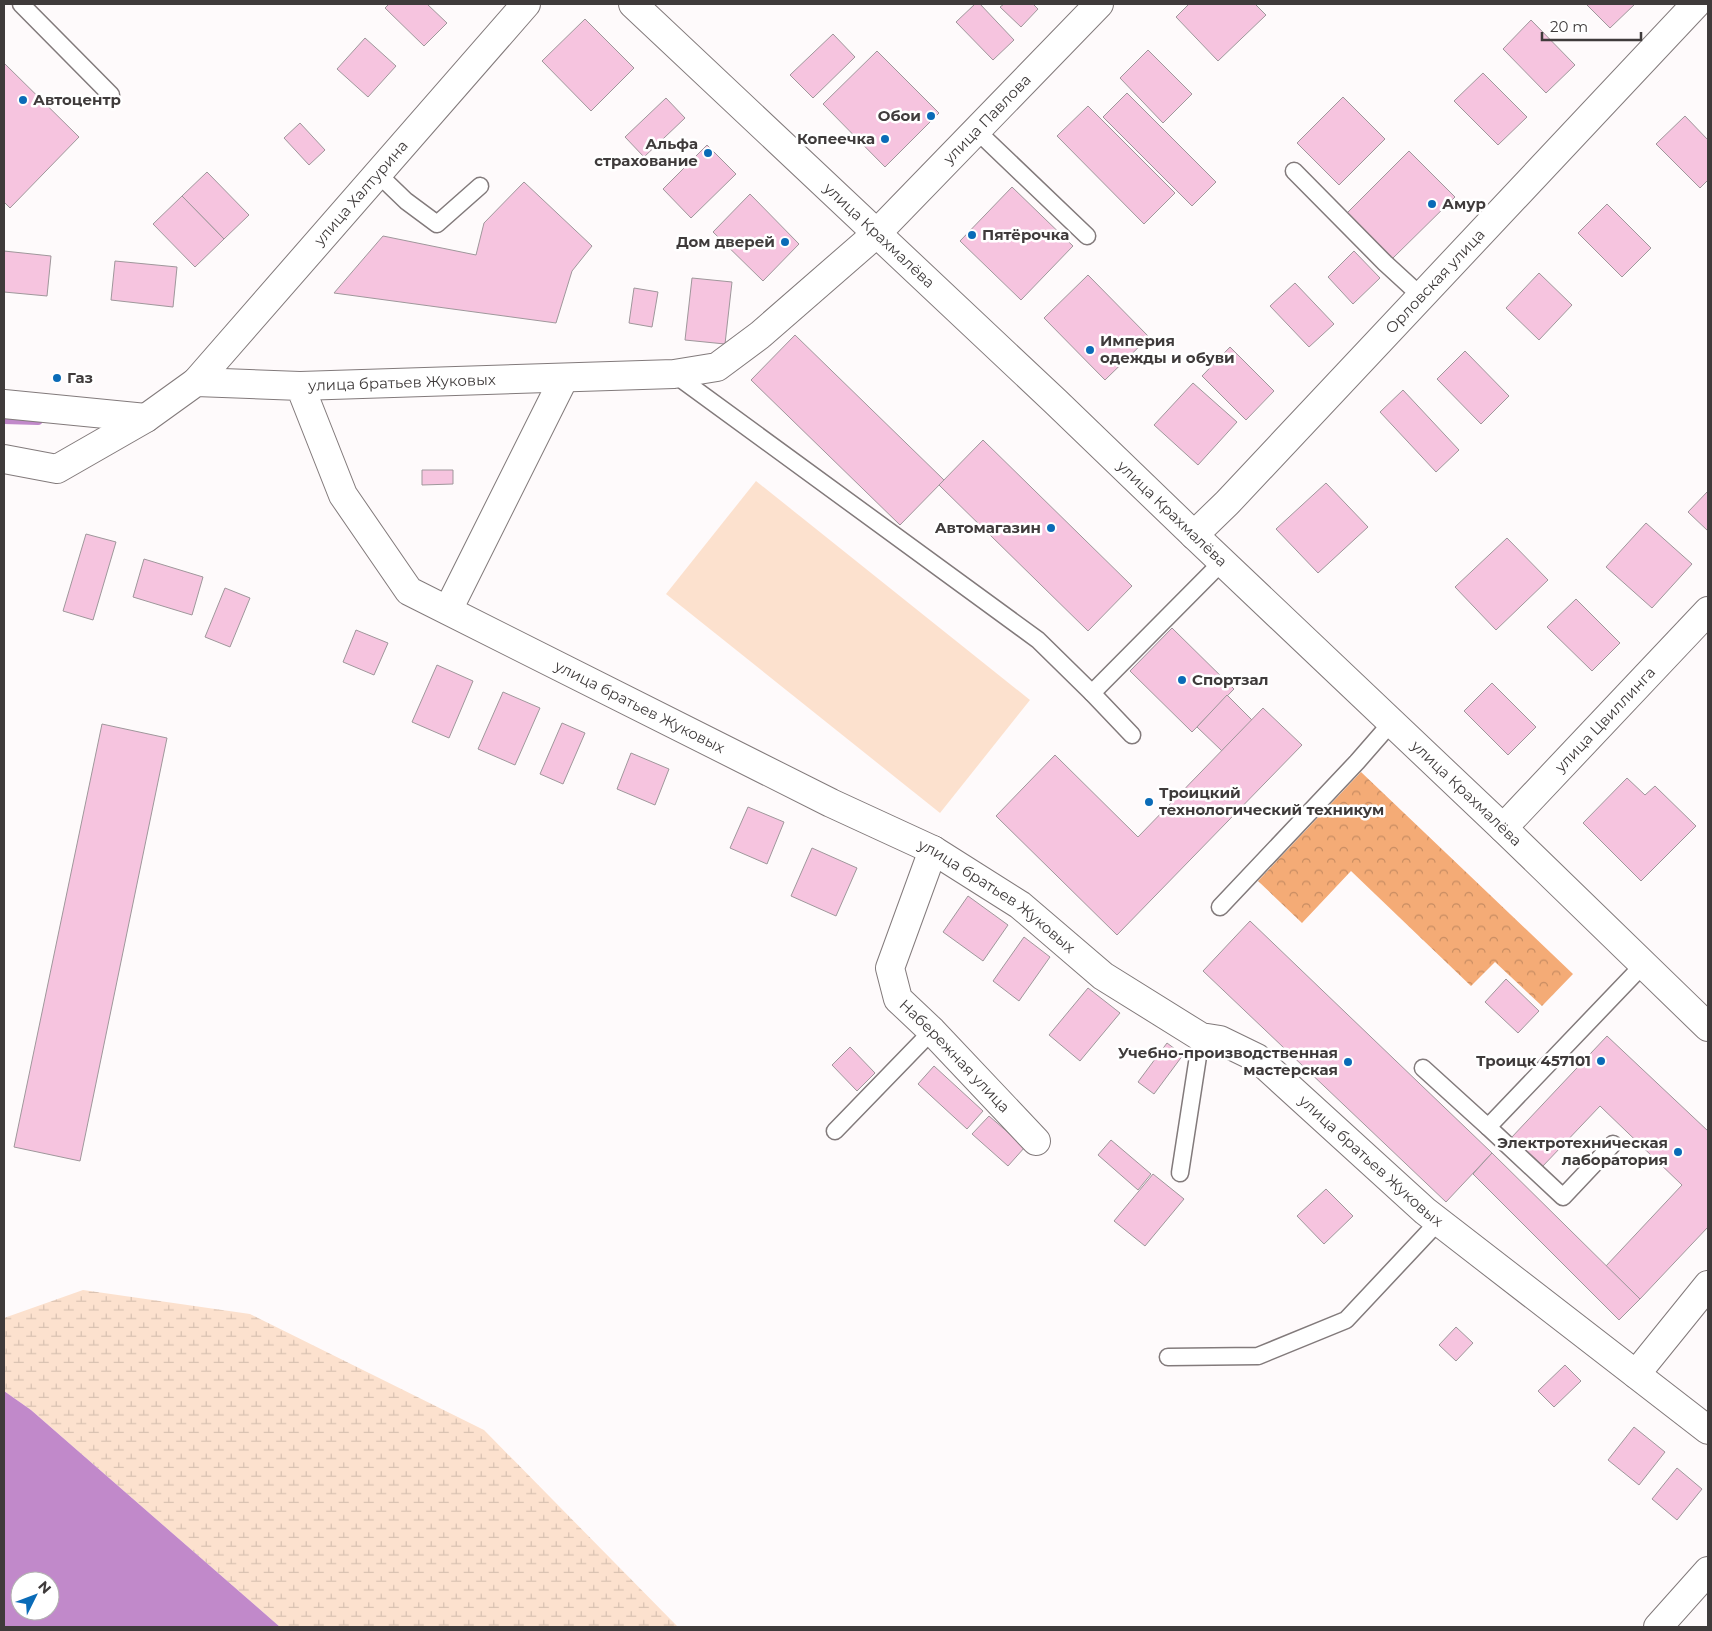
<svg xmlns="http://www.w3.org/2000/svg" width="1712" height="1631" viewBox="0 0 1712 1631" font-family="Montserrat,sans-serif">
	<defs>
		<pattern id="forest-crowns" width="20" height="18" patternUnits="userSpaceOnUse" patternTransform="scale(1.25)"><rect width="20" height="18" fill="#f4ab76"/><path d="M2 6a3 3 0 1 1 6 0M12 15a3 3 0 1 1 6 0" fill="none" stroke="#c78c62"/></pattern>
		<pattern id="wetland-marsh" width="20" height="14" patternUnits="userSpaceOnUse" patternTransform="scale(1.25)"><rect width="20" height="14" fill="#fce1ce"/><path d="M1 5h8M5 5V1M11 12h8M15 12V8" fill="none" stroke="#d9c2b2"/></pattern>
	</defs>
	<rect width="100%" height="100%" fill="#fefafb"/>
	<!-- forest -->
	<path fill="url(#forest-crowns)" d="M 1361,772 L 1573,974 L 1542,1006 L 1495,962 L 1471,986 L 1351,871 L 1302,923 L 1258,881 Z"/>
	<!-- wetland -->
	<path fill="url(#wetland-marsh)" d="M 83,1290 L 250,1314 L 484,1430 L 678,1627 L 280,1627 L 31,1410 L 4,1391 L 4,1318 Z"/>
	<!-- park -->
	<path fill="#fce1ce" d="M 756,481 L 1030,700 L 940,813 L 666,594 Z"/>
	<!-- water -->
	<path fill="#c189ca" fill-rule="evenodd" d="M 4,1391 L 31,1410 L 280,1627 L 4,1627 ZM 20,1581 L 50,1581 L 50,1611 L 20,1611 Z"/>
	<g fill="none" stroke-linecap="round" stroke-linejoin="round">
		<!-- stream -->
		<path stroke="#c189ca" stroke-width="10" d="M 4,419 L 38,420"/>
	</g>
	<!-- building -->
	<g fill="#f6c4df" stroke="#9f979b">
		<path d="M 389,4 L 427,4 L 447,23 L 424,46 L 385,8 Z"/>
		<path d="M 975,4 L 980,4 L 1014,40 L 993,60 L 956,22 Z"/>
		<path d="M 1004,4 L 1033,4 L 1038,9 L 1021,27 L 1000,7 Z"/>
		<path d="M 1189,4 L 1255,4 L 1266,15 L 1218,61 L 1176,17 Z"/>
		<path d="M 1586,4 L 1635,4 L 1610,28 Z"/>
		<path d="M 585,19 L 634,68 L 591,111 L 542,61 Z"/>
		<path d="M 1531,20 L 1575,65 L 1546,93 L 1503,49 Z"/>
		<path d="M 833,34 L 855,57 L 813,98 L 790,75 Z"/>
		<path d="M 365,38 L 396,66 L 368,97 L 337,69 Z"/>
		<path d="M 1148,50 L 1192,94 L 1163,123 L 1120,78 Z"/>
		<path d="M 877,51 L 939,113 L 885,167 L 823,104 Z"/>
		<path d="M 4,63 L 79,137 L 10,208 L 4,202 Z"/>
		<path d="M 1483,73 L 1527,117 L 1498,145 L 1454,101 Z"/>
		<path d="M 1127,93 L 1216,182 L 1192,206 L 1103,117 Z"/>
		<path d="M 1343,97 L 1385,139 L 1339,185 L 1297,143 Z"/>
		<path d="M 666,98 L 685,118 L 644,157 L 625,137 Z"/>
		<path d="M 1088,106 L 1175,193 L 1144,224 L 1057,136 Z"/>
		<path d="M 1685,116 L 1708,140 L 1708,180 L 1700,188 L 1656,144 Z"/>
		<path d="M 300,123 L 325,150 L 309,165 L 284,138 Z"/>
		<path d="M 707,145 L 736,174 L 691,218 L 663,189 Z"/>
		<path d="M 1409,151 L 1455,197 L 1392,259 L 1346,214 Z"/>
		<path d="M 207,172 L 249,215 L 224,239 L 182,196 Z"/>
		<path d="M 524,182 L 592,246 L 572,271 L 556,323 L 334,293 L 383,236 L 476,255 L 484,223 Z"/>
		<path d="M 1012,187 L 1073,246 L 1021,300 L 960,241 Z"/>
		<path d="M 750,194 L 799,244 L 763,281 L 713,232 Z"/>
		<path d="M 182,196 L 224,239 L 195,267 L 153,224 Z"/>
		<path d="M 1607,204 L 1651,248 L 1622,277 L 1578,233 Z"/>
		<path d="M 4,251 L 51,256 L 47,296 L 4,292 Z"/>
		<path d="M 1354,251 L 1380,278 L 1353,304 L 1328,277 Z"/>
		<path d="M 115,261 L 177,267 L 173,307 L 111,300 Z"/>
		<path d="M 1539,273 L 1572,305 L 1539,340 L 1506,308 Z"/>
		<path d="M 1088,275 L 1149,337 L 1105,380 L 1044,318 Z"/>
		<path d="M 692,278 L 732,282 L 725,344 L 685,340 Z"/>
		<path d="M 1295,283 L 1334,324 L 1309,347 L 1270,306 Z"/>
		<path d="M 634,288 L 658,292 L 652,327 L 629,323 Z"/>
		<path d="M 795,335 L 944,480 L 900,525 L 751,380 Z"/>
		<path d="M 1230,347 L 1274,391 L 1246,420 L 1202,376 Z"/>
		<path d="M 1465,351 L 1509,396 L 1481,424 L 1437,379 Z"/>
		<path d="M 53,375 L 61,376 L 61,381 L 53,380 Z"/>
		<path d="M 1193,383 L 1237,422 L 1198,465 L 1154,425 Z"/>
		<path d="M 1403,390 L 1459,450 L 1436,472 L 1380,412 Z"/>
		<path d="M 983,440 L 1132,586 L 1088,631 L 939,485 Z"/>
		<path d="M 422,470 L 453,470 L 453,484 L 422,485 Z"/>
		<path d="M 1326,483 L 1368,527 L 1318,573 L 1276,529 Z"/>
		<path d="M 1708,491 L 1708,531 L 1688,512 Z"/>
		<path d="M 1646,523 L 1692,564 L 1652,608 L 1606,567 Z"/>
		<path d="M 86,534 L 116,542 L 93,620 L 63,611 Z"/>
		<path d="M 1507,538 L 1548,580 L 1496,630 L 1455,587 Z"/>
		<path d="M 144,559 L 203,577 L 192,615 L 133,597 Z"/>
		<path d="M 225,588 L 250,598 L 230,647 L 205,637 Z"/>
		<path d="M 1576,599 L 1620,643 L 1592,671 L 1547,627 Z"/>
		<path d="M 1172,628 L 1234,689 L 1192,732 L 1130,671 Z"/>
		<path d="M 356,630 L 388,643 L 374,675 L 343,662 Z"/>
		<path d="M 437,665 L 473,681 L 449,738 L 412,722 Z"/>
		<path d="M 1492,683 L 1536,727 L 1508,755 L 1464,711 Z"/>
		<path d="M 503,692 L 540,708 L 515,765 L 478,749 Z"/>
		<path d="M 1227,695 L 1252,720 L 1222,751 L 1197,727 Z"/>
		<path d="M 1263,708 L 1302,745 L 1117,935 L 996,816 L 1055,755 L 1138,837 Z"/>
		<path d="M 562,723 L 585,733 L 563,784 L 540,774 Z"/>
		<path d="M 102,724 L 167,738 L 80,1161 L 14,1147 Z"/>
		<path d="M 631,753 L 669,769 L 655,805 L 617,789 Z"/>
		<path d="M 1627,778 L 1645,795 L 1655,786 L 1696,826 L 1641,881 L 1583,823 Z"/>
		<path d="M 748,807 L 784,822 L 767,864 L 730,848 Z"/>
		<path d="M 812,848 L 857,868 L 836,916 L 791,896 Z"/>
		<path d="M 968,896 L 1008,925 L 983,961 L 943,932 Z"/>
		<path d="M 1250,921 L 1492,1153 L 1446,1202 L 1203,971 Z"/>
		<path d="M 1024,937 L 1050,957 L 1019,1001 L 993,981 Z"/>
		<path d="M 1506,979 L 1539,1011 L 1518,1033 L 1485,1002 Z"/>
		<path d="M 1088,988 L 1120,1013 L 1080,1061 L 1049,1035 Z"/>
		<path d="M 1607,1036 L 1708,1131 L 1708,1227 L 1640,1299 L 1606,1266 L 1682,1185 L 1600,1106 L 1542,1167 L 1511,1138 Z"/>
		<path d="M 1167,1043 L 1183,1055 L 1154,1094 L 1138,1082 Z"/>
		<path d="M 850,1047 L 875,1073 L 857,1091 L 832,1065 Z"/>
		<path d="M 934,1066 L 983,1111 L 967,1129 L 918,1084 Z"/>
		<path d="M 989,1116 L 1025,1147 L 1008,1166 L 972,1134 Z"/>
		<path d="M 1111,1140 L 1151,1174 L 1138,1190 L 1098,1155 Z"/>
		<path d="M 1492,1153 L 1640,1299 L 1619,1320 L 1473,1174 Z"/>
		<path d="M 1153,1174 L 1184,1199 L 1145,1246 L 1114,1221 Z"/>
		<path d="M 1326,1189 L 1353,1216 L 1324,1244 L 1297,1216 Z"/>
		<path d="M 1456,1327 L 1473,1343 L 1456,1361 L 1439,1345 Z"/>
		<path d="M 1565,1365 L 1581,1381 L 1554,1407 L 1538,1391 Z"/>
		<path d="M 1634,1427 L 1665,1452 L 1639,1485 L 1608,1460 Z"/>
		<path d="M 1677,1468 L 1702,1489 L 1677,1520 L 1652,1499 Z"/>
	</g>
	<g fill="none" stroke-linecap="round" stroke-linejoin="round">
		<defs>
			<g id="service">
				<path d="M 21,4 L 111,95"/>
				<path d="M 976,130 L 1087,236"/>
				<path d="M 1294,171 L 1385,263 L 1421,296"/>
				<path d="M 378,174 L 406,201 L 437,224 L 480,186"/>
				<path d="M 674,374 L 1038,640 L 1092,693 L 1132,735"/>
				<path d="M 1092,693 L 1222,562"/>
				<path d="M 1220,907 L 1357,762 L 1391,723"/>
				<path d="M 1423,1068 L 1488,1127 L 1643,965"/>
				<path d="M 1488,1127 L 1563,1197 L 1613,1144"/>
				<path d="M 835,1131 L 932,1031"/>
				<path d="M 1180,1173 L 1201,1037"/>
				<path d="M 1168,1357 L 1258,1356 L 1346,1320 L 1438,1222"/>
			</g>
			<g id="minor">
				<path id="s1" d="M 196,382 L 526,4"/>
				<path id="s2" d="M 300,386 L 674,374 L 717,367 L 760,335 L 876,234 L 1099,4"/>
				<path d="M 4,404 L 146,418"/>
				<path id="s3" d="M 4,459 L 57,469 L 146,418 L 196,382 L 300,386 L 343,495 L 409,591 L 831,803 L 933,850 L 1020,905 L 1103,976 L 1201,1037 L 1220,1040 L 1257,1058 L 1425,1211 L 1708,1430"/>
				<path id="s4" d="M 1194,535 L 1227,503 L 1696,4"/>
				<path d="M 448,610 L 564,378"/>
				<path id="s5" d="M 1503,828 L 1708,611"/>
				<path id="s6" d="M 933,850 L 890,968 L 898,999 L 932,1031 L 1036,1141"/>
				<path d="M 1636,1374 L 1708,1285"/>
				<path d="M 1658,1627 L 1708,1571"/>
			</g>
			<g id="secondary">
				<path id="s7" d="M 633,4 L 1056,402 L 1194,535 L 1503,828 L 1708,1027"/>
			</g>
		</defs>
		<!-- service casing -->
		<use href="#service" stroke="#827a7b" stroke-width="19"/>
		<!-- minor casing -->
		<use href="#minor" stroke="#827a7b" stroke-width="30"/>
		<!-- secondary casing -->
		<use href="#secondary" stroke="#827a7b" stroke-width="30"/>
		<!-- service -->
		<use href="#service" stroke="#fff" stroke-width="16"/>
		<!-- minor -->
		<use href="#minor" stroke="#fff" stroke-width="28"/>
		<!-- secondary -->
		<use href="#secondary" stroke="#fff" stroke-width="28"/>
	</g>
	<!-- markers -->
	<g fill="#0a6bb7" stroke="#fff" stroke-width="2">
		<circle cx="23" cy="100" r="5"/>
		<circle cx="931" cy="116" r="5"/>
		<circle cx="885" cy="139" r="5"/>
		<circle cx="708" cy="153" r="5"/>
		<circle cx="1432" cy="204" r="5"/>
		<circle cx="972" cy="235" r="5"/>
		<circle cx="785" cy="242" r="5"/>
		<circle cx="1090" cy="350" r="5"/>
		<circle cx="57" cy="378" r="5"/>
		<circle cx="1051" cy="528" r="5"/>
		<circle cx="1182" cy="680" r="5"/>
		<circle cx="1149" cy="802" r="5"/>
		<circle cx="1601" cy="1061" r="5"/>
		<circle cx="1348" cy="1062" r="5"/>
		<circle cx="1678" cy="1152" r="5"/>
	</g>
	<g text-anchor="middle" stroke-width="5" stroke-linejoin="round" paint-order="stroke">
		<!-- poi labels -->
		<g font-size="15" font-weight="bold" fill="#3f3b3b" stroke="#fff" text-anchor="end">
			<text x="33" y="105" text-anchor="start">Автоцентр</text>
			<text x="921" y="121">Обои</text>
			<text x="875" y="144">Копеечка</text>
			<text x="698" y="149">Альфа<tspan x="698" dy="17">страхование</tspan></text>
			<text x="1442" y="209" text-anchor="start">Амур</text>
			<text x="982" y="240" text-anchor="start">Пятёрочка</text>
			<text x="775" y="247">Дом дверей</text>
			<text x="1100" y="346" text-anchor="start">Империя<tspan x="1100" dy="17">одежды и обуви</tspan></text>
			<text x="67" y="383" text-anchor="start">Газ</text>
			<text x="1041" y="533">Автомагазин</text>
			<text x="1192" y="685" text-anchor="start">Спортзал</text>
			<text x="1159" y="798" text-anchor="start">Троицкий<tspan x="1159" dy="17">технологический техникум</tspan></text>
			<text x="1338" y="1058">Учебно-производственная<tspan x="1338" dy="17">мастерская</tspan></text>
			<text x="1591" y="1066">Троицк 457101</text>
			<text x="1668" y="1148">Электротехническая<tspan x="1668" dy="17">лаборатория</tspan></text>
		</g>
		<!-- street labels -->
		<g font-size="15" fill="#3f3b3b" stroke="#fff">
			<text dy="5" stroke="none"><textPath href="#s2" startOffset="785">улица Павлова</textPath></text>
			<text dy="5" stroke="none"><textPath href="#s1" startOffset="251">улица Халтурина</textPath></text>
			<text dy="5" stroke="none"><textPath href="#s7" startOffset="338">улица Крахмалёва</textPath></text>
			<text dy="5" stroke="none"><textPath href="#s4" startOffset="350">Орловская улица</textPath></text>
			<text dy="5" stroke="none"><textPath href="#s2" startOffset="102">улица братьев Жуковых</textPath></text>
			<text dy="5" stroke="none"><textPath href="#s7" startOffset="742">улица Крахмалёва</textPath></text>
			<text dy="5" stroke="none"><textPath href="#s3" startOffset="814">улица братьев Жуковых</textPath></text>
			<text dy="5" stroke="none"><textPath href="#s5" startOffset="149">улица Цвиллинга</textPath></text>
			<text dy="5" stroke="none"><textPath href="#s7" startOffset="1148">улица Крахмалёва</textPath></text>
			<text dy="5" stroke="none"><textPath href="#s3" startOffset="1219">улица братьев Жуковых</textPath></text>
			<text dy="5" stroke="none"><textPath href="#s6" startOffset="238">Набережная улица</textPath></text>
			<text dy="5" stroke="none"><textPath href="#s3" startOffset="1682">улица братьев Жуковых</textPath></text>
		</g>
	</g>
	<!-- border -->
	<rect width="1712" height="1631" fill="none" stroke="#3f3b3b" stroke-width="10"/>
	<!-- north arrow -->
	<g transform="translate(35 1596) rotate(48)"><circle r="24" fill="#ffffff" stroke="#b2b1b1"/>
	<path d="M0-4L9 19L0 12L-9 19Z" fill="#0a6bb7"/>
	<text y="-8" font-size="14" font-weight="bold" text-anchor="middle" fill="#3f3b3b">N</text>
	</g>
	<!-- scale -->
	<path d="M1542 32v8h99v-8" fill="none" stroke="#3f3b3b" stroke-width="2.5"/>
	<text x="1550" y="32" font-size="15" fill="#3f3b3b" stroke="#ffffff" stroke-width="4" paint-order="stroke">20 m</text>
</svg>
